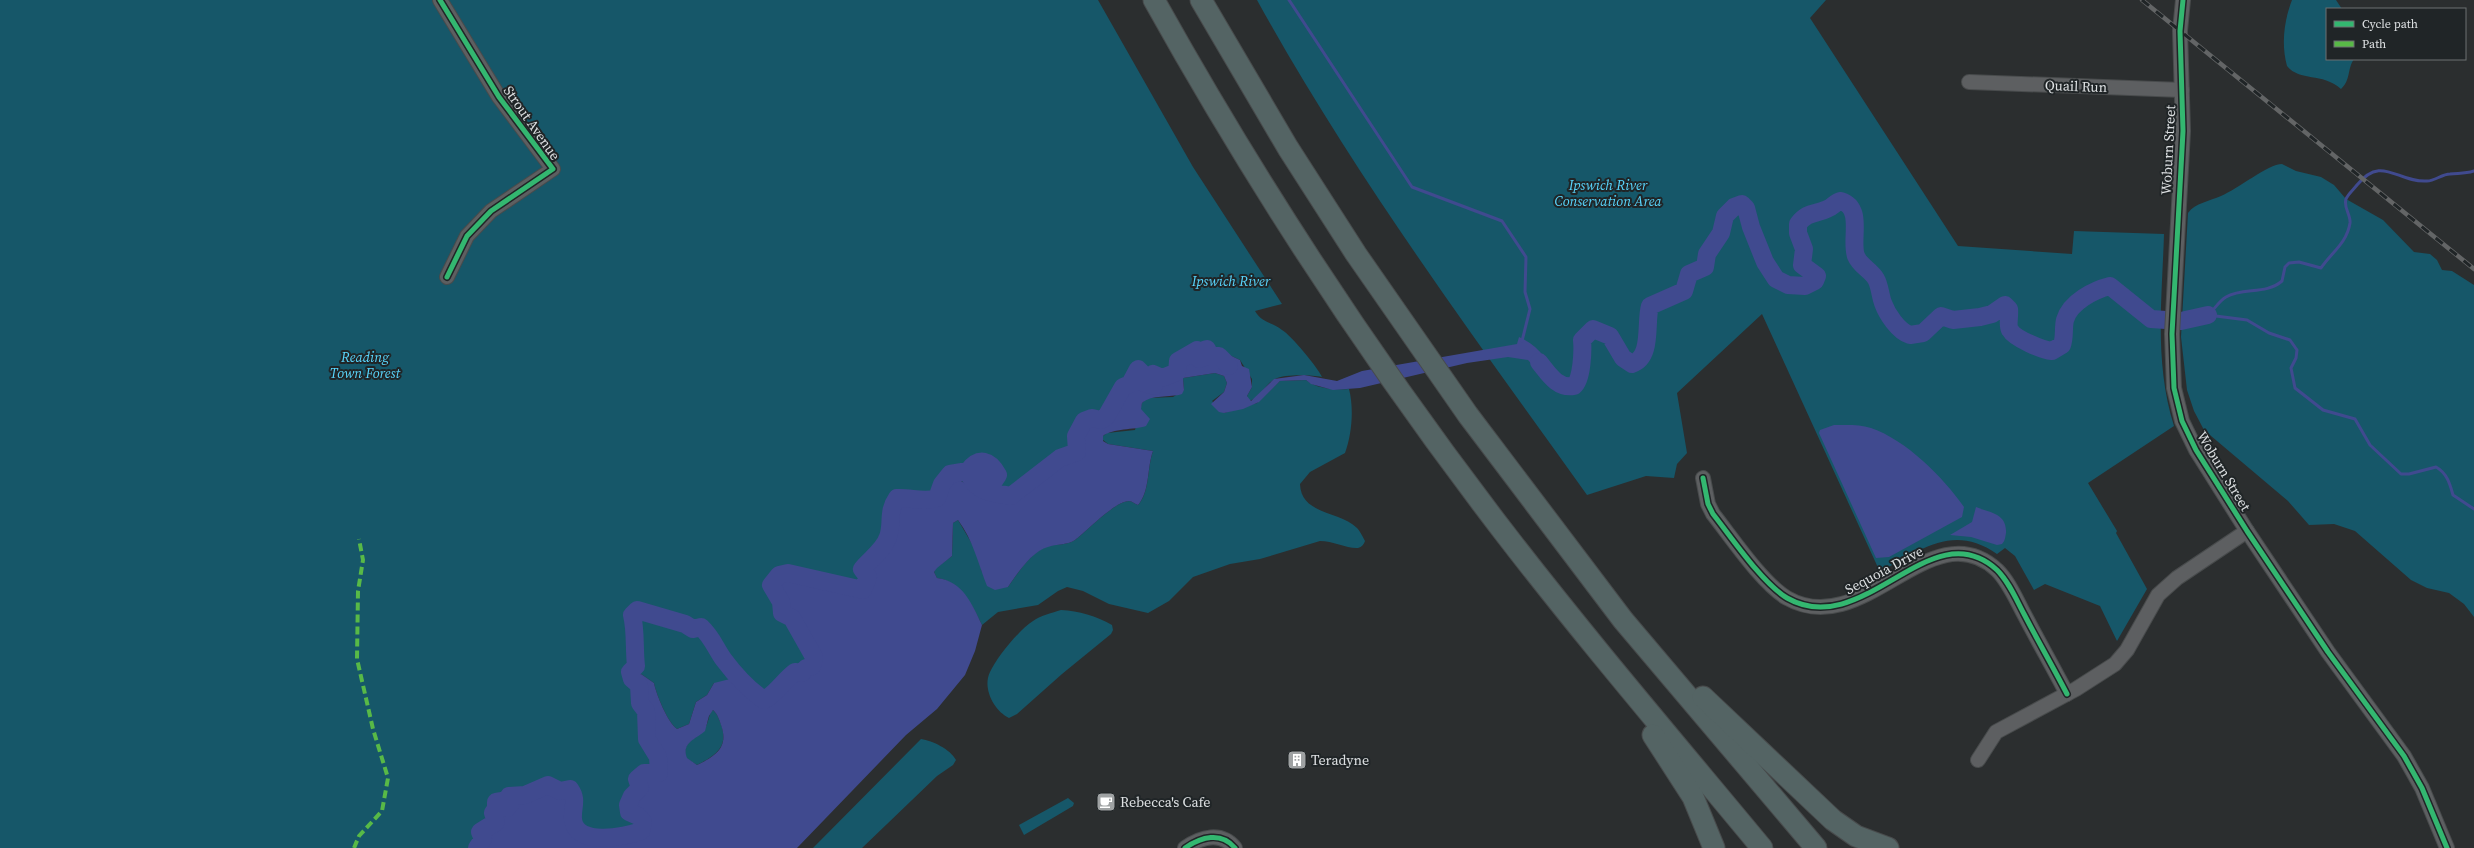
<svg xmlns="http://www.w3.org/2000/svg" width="2474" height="848" viewBox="0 0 2474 848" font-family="'Source Serif 4',serif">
	<rect width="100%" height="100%" fill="#2b2e2f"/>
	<!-- green -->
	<g fill="#165769">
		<path d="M 0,0 L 1098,0 L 1193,167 L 1282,304 L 1255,311 C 1262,323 1272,322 1282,330 C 1291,335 1318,368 1322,377 C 1311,375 1285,374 1275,379 C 1266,383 1261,398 1249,401 L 1247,396 L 1252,387 L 1252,379 L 1240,360 L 1225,353 L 1219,356 L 1210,356 L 1208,350 L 1204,352 L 1205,357 L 1199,359 L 1199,354 L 1183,357 L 1177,365 L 1177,372 L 1162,377 L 1151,376 L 1155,379 L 1154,386 L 1144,383 L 1135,371 L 1130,384 C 1116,391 1115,414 1101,420 L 1097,419 L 1078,445 L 1077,452 L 1048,467 L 1011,496 C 992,493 974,490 958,479 L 942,484 L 937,498 L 930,501 L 907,497 L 889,518 C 889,549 881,547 863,569 L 868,577 L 866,589 L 859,592 L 847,586 L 788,573 L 779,575 L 771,585 L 781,602 L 782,613 L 792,618 L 814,657 L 812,666 L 802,673 L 795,672 C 783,681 777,693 764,700 L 747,689 L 714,683 L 707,695 L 696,702 L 689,724 L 677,729 C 668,723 656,694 654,683 L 641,674 L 637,676 L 640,703 L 646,711 L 647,739 L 658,757 L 659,773 L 644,773 L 640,788 L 632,796 L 629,812 L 638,816 L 643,822 L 641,831 C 625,837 575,847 573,819 C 572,807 578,800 570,789 L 560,791 L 548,785 L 525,795 L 509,796 L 511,803 L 507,808 L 505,806 L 496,809 L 493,813 L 496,822 L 480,832 L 483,839 L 477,848 L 0,848 Z"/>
		<path d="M 1257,0 L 1826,0 L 1810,18 L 1958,246 L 2072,254 L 2074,231 L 2164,234 C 2162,300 2154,362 2174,426 L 2088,483 L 2117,531 L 2116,533 L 2147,589 L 2117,641 L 2100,606 L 2045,584 L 2034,590 L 2015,556 L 2005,548 L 1997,554 C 1953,523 1920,550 1880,572 L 1762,314 L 1677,393 L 1687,453 L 1677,464 L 1674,478 L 1646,476 L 1587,495 C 1471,333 1353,174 1257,0 Z"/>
		<path d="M 2292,0 L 2336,0 L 2342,9 L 2327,9 L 2327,59 L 2354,59 C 2347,69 2351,80 2341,89 C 2322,72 2300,82 2287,66 C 2281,44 2284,21 2292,0 Z"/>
		<path d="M 2282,164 L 2296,171 L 2321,177 L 2334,185 L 2346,199 L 2383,220 L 2414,252 L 2430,254 L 2437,260 L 2442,270 L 2452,271 L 2474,285 L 2474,617 L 2464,604 L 2449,593 L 2427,588 L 2411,580 L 2355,531 L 2334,524 L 2309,525 L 2288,501 L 2204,430 L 2194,411 L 2187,390 L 2181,337 L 2188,213 C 2195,203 2210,201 2221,196 C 2238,189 2268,164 2282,164 Z"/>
		<path d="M 1215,373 L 1224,376 L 1227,383 L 1224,392 L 1212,401 L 1224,413 L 1257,403 L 1280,381 L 1306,380 C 1317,389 1335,390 1349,389 C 1354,408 1352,434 1345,453 L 1310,472 L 1300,484 C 1301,515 1340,511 1357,528 C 1360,531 1363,537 1365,541 C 1364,544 1362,547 1358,548 C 1348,549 1333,541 1320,541 L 1260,559 L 1230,564 L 1193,577 L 1169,601 L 1148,613 L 1109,604 L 1083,591 L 1067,587 L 1058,591 L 1038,605 L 998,612 L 982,625 C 973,606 960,581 937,578 L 934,572 L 936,568 L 952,556 L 953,523 L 958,520 L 978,554 L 982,572 L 1008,587 C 1017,574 1032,551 1048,546 C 1056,544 1069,545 1075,540 C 1086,532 1115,501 1129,501 C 1132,501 1135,504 1138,505 C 1150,492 1147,468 1153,451 L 1108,444 L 1103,440 L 1103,436 L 1107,433 L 1135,430 L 1142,403 L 1147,398 L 1173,397 L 1184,390 L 1183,378 Z"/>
		<path d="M 1061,610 C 1079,611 1096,616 1112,625 L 1113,630 L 1111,634 L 1062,674 L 1017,714 L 1009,718 C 994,711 982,688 990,672 C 997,657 1019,630 1033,621 C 1041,615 1052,613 1061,610 Z"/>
		<path d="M 713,710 C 718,715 719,719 721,724 C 729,747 716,755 697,765 L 686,758 C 681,741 698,739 705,728 C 709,722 708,715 713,710 Z"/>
		<path d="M 921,739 C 933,741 950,749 956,760 L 953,765 L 937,776 L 862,848 L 813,848 Z"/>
		<path d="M 1068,798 L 1074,803 L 1073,806 L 1024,835 L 1019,825 Z"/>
	</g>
	<!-- water -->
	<g fill="#404a8f" fill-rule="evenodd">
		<path d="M 1519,337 C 1539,346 1548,360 1558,379 L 1550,384 L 1528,360 L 1508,357 L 1467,363 L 1360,388 L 1333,390 L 1311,384 L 1306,380 L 1280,381 L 1259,402 L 1243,409 L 1224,413 L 1219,412 L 1211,404 L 1224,392 L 1227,383 L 1224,376 L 1215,373 L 1183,378 L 1184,390 L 1182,394 C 1170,398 1152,394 1142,403 L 1141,409 L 1150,419 L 1146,426 C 1134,430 1113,428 1103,436 L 1103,441 L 1108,444 L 1153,451 C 1147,467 1150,492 1138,505 C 1135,504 1132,501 1129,501 C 1115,501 1086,532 1075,540 C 1069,545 1056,544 1048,547 C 1032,551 1017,574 1008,587 L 995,590 L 987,586 C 978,563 973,540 958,520 L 953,523 L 952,556 L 937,568 L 934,572 L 937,578 C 963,581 972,604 982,625 L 975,651 L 965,675 L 937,709 L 906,735 L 797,848 L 477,848 L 483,839 L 480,832 L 496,822 L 493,813 L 496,802 L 502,801 L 507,807 L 511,803 L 509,796 L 525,795 L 548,785 L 560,791 L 570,789 C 578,800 572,807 573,819 C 575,847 625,837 641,832 L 642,822 L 638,816 L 629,812 L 628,805 L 632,796 L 640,788 L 637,779 L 644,773 L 658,773 L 658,757 L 647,739 L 646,711 L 640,703 L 637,676 L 641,674 L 654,683 C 656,694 668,723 677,729 L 689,724 L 696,702 L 707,695 L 714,683 L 730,679 L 764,700 C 777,693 783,681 795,672 L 802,673 L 806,668 L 812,666 L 814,657 L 792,618 L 782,613 L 781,602 L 771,585 L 779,575 L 788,573 L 847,586 L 859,592 L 866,589 L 868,577 L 862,569 C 870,559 884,550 888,537 C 893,523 887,512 897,498 C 906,497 932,503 937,497 C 941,492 941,485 946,480 L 954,477 L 968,485 L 988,492 L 1011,496 L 1060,458 L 1077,452 L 1076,436 L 1084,421 L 1092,418 L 1101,420 L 1106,417 L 1123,387 L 1130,384 L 1138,369 L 1142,373 L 1144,383 L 1154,386 L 1155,380 L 1151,376 L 1153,374 L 1162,377 L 1177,372 L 1178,361 L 1188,356 L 1191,352 L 1197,350 L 1199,359 L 1205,357 L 1204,350 L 1207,349 L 1211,356 L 1220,356 L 1225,353 L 1240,360 L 1242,366 L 1249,369 L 1252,387 L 1247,396 L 1251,401 L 1274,379 L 1304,375 L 1337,381 L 1362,371 L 1517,344 ZM 713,710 C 718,715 719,719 721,725 C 729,747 716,756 697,765 L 687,758 C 681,743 696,739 705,731 L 709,716 Z"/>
		<path d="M 1834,425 C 1846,425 1859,424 1871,428 C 1906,440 1943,477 1964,507 L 1962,517 L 1889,557 L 1876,558 L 1819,433 L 1820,430 Z"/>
		<path d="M 1976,507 C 1990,513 2007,513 2006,533 C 2005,538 2005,541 2002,544 L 1997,545 L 1971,537 L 1950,535 L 1972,522 Z"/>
	</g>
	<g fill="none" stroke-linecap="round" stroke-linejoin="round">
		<!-- stream -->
		<g stroke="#404a8f" stroke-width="3">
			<path d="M 1289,0 L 1412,187 L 1502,221 L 1526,257 L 1525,292 L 1530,309 L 1522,341"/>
			<path d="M 2208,315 L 2247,320 L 2269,333 L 2290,340 L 2297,350 L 2296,358 L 2291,368 L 2295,388 L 2323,410 L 2355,419 L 2370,445 L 2401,474 L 2409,474 L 2436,467 C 2447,473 2450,484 2453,495 L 2474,509"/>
			<path d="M 2208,315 C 2214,310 2219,301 2226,297 C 2243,287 2266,295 2282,281 L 2285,267 L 2289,263 L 2299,262 L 2321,268 C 2331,253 2347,243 2350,223 C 2351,215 2343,207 2346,199 C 2348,194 2354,189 2357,185 C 2382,154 2397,183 2427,181 C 2435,181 2442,174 2450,174 C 2459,173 2465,174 2474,171"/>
		</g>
		<!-- river -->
		<g stroke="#404a8f" stroke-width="18">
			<path d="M 1539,362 C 1548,373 1557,389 1574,386 C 1582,380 1583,350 1582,340 L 1593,329 L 1610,336 L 1623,358 L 1632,364 C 1653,357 1645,322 1650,306 L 1684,291 L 1689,274 L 1705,267 L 1707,254 L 1721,233 L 1725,216 L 1734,207 L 1742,204 L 1746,208 L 1751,227 L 1765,262 L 1776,279 L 1788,285 L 1805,286 L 1815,281 L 1817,276 L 1802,265 L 1804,249 L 1798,233 L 1798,224 C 1808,211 1815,215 1827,209 C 1833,207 1835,202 1841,201 C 1864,208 1850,240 1856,256 C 1860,266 1871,270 1876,279 C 1880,286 1880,295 1883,303 C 1887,314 1898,331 1910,335 L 1923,333 L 1941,316 L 1953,320 L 1980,317 L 1992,314 L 2005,305 L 2009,309 C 2010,315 2007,325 2010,330 C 2015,339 2043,350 2052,351 L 2062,345 C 2065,337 2063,328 2065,320 C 2070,302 2094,290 2110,286 L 2151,319 L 2181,321 L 2208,315"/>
			<path d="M 477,848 L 483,839 L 480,832 L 496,822 L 493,813 L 496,809 L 496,802 L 502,801 L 507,808 L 511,803 L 509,796 L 525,795 L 548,785 L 560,791 L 570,789 C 578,800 572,807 573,819 C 575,847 625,837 641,831 L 643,822 L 638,816 L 629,812 L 628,805 L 632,796 L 640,788 L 637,779 L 644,773 L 659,773 L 658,757 L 647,739 L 646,711 L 640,703 L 639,685 L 632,679 L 630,672 L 636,666 C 634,649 636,631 632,615 L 637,610 L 685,624 L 693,629 L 701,627 C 712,637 716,649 724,660 C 736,676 748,689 764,700 C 777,693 783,681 795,672 L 802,673 L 806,668 L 812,666 L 814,657 L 792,618 L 782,613 L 781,602 L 771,585 L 779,575 L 788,573 L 863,590 L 868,577 L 862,569 C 870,559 884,550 888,537 C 893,523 887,512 897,498 C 910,497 925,503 937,498 L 942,484 L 950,474 L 968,471 C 979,456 990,460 998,475 L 994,481 L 979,472 L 974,473 L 971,478 C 979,493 995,493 1011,496 L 1060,458 L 1077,452 L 1076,436 L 1084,421 L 1092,418 L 1101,420 L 1106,417 L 1123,387 L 1130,384 L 1138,369 L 1142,373 L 1144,383 L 1154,386 L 1155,379 L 1151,376 L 1153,374 L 1162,378 L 1177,372 L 1178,361 L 1197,350 L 1199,359 L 1205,357 L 1204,350 L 1207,349 L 1210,356 L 1219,356 L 1229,366"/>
		</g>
		<defs>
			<g id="minor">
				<path d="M 440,0 L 499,97 L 553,169 L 491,211 L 467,236 L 447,277"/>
				<path d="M 2183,0 L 2180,31 L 2183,131 L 2172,334 L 2174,388 L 2182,421 L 2196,450 L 2247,531 L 2328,652 L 2404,756 L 2422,788 L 2447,848"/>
				<path d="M 1969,82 L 2182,90"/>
				<path d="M 1703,478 L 1708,504 L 1713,514 C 1732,538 1762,583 1787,598 C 1864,642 1931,509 1997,570 C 2009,582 2016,599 2024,614 C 2038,641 2053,667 2067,694"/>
				<path d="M 1978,760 L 1996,732 L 2076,689 L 2115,664 L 2127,650 L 2158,595 L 2177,578 L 2247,531"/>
				<path d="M 1185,848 C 1201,837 1221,831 1235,848"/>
			</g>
			<g id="highway">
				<path d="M 1154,0 C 1257,185 1374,363 1503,531 C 1586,639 1675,743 1762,848"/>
				<path d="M 1201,0 L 1288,148 L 1356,254 L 1468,415 L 1623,620 L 1816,848"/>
				<path d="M 1703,697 L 1833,820 L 1856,836 L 1888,848"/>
				<path d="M 1653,735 L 1693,797 L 1714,848"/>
			</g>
		</defs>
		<!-- minor casing -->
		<use href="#minor" stroke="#484b4c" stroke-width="16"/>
		<!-- highway casing -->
		<use href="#highway" stroke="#484b4c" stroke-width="23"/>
		<!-- minor -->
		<use href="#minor" stroke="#5d5f61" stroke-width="14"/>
		<!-- highway -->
		<use href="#highway" stroke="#546464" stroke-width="21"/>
		<defs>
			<path id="rail" d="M 2142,0 L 2474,269"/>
		</defs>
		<!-- rail casing -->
		<use href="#rail" stroke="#636566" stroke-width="4.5"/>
		<!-- rail -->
		<use href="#rail" stroke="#202527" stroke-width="3" stroke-dasharray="9" stroke-linecap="butt"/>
		<!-- quiet -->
		<path stroke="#58b947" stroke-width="4" stroke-dasharray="8 4" stroke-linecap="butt" d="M 354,848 L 359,836 L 382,811 L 388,778 L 373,729 L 357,659 L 358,591 L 363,560 L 359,539"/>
		<defs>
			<g id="cycleway">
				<path d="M 440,0 L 499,97 L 553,169 L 491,211 L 467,236 L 447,277"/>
				<path d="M 2183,0 L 2180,31 L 2183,131 L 2172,334 L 2174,388 L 2182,421 L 2196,450 L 2247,531 L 2328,652 L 2404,756 L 2422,788 L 2447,848"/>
				<path d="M 1703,478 L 1708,504 L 1713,514 C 1732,538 1762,583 1787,598 C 1864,642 1931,509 1997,570 C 2009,582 2016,599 2024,614 C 2038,641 2053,667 2067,694"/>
				<path d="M 1185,848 C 1201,837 1221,831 1235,848"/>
			</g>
		</defs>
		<!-- cycleway casing -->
		<use href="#cycleway" stroke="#202527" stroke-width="8"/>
		<!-- cycleway -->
		<use href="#cycleway" stroke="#33b770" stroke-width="5"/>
	</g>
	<!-- icons -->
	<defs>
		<symbol id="building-square" viewBox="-11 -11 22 22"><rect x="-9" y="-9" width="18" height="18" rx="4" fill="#9fa2a3" stroke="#202527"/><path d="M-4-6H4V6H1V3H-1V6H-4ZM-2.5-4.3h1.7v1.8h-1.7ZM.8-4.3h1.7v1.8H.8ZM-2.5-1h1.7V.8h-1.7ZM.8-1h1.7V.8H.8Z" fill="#fff"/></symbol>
		<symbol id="cafe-square" viewBox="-11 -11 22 22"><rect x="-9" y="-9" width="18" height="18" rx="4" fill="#9fa2a3" stroke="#202527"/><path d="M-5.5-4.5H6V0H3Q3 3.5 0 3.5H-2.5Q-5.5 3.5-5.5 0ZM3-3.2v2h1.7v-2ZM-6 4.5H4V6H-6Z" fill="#fff"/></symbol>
	</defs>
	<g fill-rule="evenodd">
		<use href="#building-square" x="1286" y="749" width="22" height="22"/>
		<use href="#cafe-square" x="1095" y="791" width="22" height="22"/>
	</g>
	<g text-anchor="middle" stroke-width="4" stroke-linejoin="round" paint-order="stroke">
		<!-- street labels -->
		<g font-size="14" fill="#dde0e2" stroke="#202527">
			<text transform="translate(2076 86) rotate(2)" y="5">Quail Run</text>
			<text transform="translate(532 123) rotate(55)" y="5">Strout Avenue</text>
			<text transform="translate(2168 150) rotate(-87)" y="5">Woburn Street</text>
			<text transform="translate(2224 471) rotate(59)" y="5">Woburn Street</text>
			<text transform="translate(1884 570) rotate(-28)" y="5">Sequoia Drive</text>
		</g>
		<!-- park labels -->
		<g font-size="14" font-style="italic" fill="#59d6fd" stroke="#202527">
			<text x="1608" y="190">Ipswich River<tspan x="1608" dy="16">Conservation Area</tspan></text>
			<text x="1231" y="286">Ipswich River</text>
			<text x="365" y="362">Reading<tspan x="365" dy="16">Town Forest</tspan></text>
		</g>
		<!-- poi labels -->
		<g font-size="14" fill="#dde0e2" stroke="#202527" text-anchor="start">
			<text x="1311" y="765">Teradyne</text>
			<text x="1120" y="807">Rebecca's Cafe</text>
		</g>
	</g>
	<!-- legend -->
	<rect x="2326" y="8" width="140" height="52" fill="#202527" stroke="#6c7072"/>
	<rect x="2334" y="21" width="20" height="6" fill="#33b770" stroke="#6c7072"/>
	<text x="2362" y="28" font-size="12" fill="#dde0e2">Cycle path</text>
	<rect x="2334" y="41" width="20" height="6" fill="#58b947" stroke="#6c7072"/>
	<text x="2362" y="48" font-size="12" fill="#dde0e2">Path</text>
</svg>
